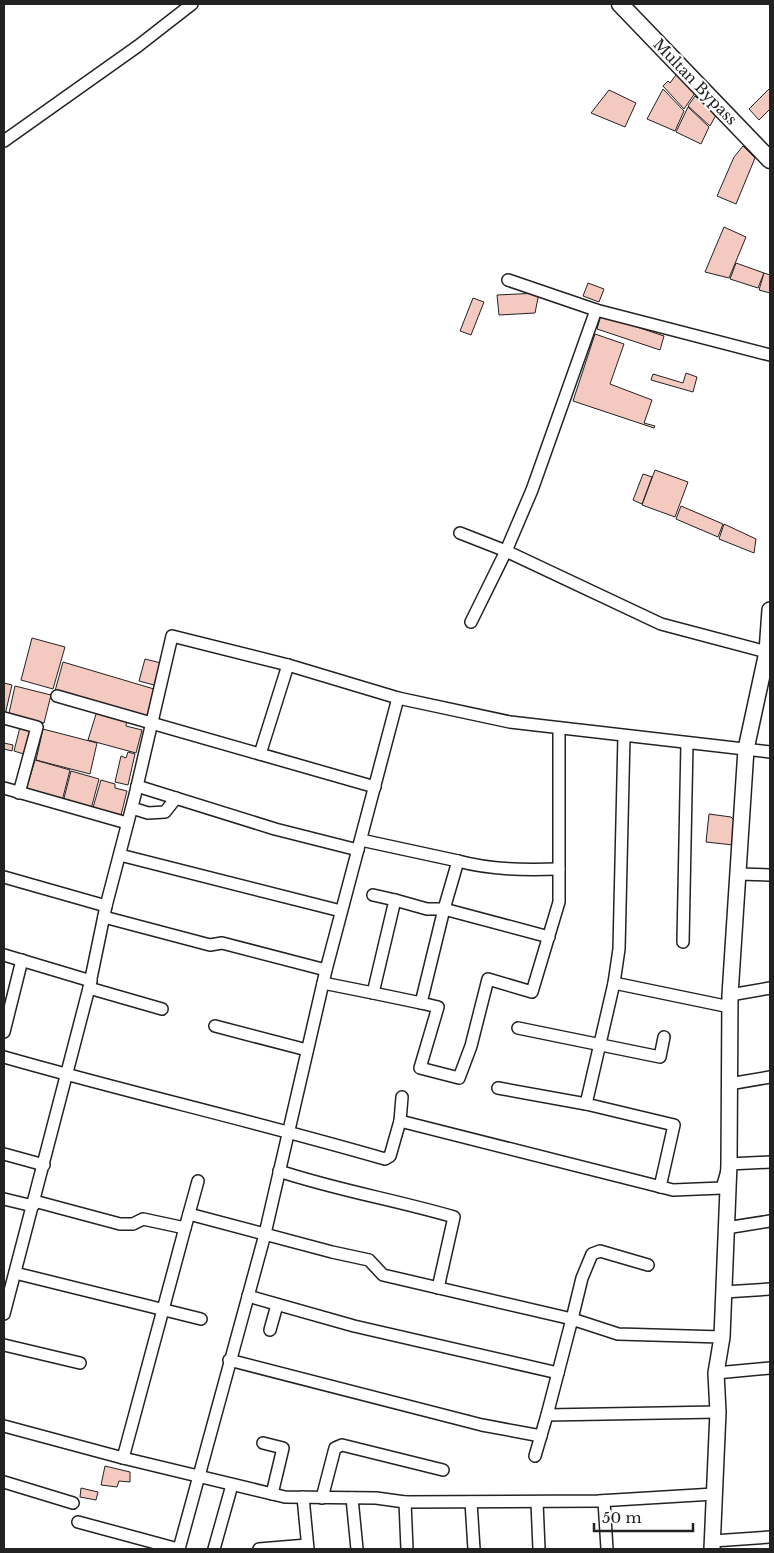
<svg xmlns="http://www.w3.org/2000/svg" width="774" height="1553" viewBox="0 0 774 1553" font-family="'Libre Baskerville',serif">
	<rect width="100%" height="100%" fill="#fff"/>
	<!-- building -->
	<g fill="#f3c9c0" stroke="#222">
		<path d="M 676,75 L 695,93 L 684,109 L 663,86 L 668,81 L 670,83 Z"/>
		<path d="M 770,88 L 770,109 L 759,120 L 749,109 Z"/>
		<path d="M 663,89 L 684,111 L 675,131 L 647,119 Z"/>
		<path d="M 609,90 L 636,103 L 625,127 L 591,113 Z"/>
		<path d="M 695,96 L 716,115 L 710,126 L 688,106 Z"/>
		<path d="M 688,107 L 709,127 L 701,144 L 676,132 Z"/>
		<path d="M 743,146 L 755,158 L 736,204 L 717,196 L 734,157 Z"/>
		<path d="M 724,227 L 746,237 L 729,278 L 705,272 Z"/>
		<path d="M 736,263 L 764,273 L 758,288 L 730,279 Z"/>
		<path d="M 764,273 L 770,275 L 770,293 L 759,290 Z"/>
		<path d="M 588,283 L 604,289 L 599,302 L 583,296 Z"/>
		<path d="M 539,293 L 535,313 L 499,315 L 497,295 Z"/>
		<path d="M 473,298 L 484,302 L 471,335 L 460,331 Z"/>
		<path d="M 601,315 L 664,336 L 660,350 L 597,329 Z"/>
		<path d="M 595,334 L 624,344 L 610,384 L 652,400 L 644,423 L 655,426 L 654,428 L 573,401 Z"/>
		<path d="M 686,373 L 697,377 L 693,392 L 651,380 L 653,374 L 683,383 Z"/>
		<path d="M 655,470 L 688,482 L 675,517 L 642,505 Z"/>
		<path d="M 643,474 L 652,477 L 642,504 L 633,500 Z"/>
		<path d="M 681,506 L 723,524 L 718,537 L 676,519 Z"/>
		<path d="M 724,524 L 756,539 L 754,553 L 719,539 Z"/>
		<path d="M 32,638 L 65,647 L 53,689 L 21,680 Z"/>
		<path d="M 145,659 L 161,663 L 154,685 L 139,681 Z"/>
		<path d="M 63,662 L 154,689 L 147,717 L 55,691 Z"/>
		<path d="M 4,683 L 12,685 L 5,715 L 4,714 Z"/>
		<path d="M 15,686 L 51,695 L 44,723 L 9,713 Z"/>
		<path d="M 97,711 L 127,719 L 126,726 L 142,730 L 136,753 L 88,740 Z"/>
		<path d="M 20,727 L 33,730 L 27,755 L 14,751 Z"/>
		<path d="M 43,729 L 97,743 L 90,774 L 36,760 Z"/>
		<path d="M 4,743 L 13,745 L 12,751 L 4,749 Z"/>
		<path d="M 128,752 L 135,754 L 128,785 L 115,782 L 121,756 L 126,758 Z"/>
		<path d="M 35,760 L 70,770 L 62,801 L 26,790 Z"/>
		<path d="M 71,771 L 99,779 L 91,809 L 63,802 Z"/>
		<path d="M 101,780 L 115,784 L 115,788 L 127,791 L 120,819 L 92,811 Z"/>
		<path d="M 709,814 L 731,817 L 736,822 L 733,845 L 706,842 Z"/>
		<path d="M 105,1466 L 130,1472 L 130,1482 L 119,1481 L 117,1487 L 101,1485 Z"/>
		<path d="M 81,1488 L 98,1492 L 96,1500 L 80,1497 Z"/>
	</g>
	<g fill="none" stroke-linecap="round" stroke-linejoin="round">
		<defs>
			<g id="minor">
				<path d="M 4,141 L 138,46 L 192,4"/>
				<path d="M 508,280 L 596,310 L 770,355"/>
				<path d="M 460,533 L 506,551 L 661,624 L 767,652"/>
				<path d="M 471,622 L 506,551 L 532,490 L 596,310"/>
				<path d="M 57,696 L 375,787"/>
				<path d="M 4,718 L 37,727 L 19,793"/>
				<path d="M 624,736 L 619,949 L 614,983 L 730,1007"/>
				<path d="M 260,754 L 288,665"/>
				<path d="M 137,786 L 275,829 L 358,850"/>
				<path d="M 4,788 L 127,823"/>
				<path d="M 132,808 L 148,813 L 165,812 L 176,798"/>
				<path d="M 361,840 L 458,861 L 444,909 L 427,909 L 395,900"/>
				<path d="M 120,855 L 341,911"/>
				<path d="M 458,861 C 492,870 524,870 559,869"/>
				<path d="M 738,874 L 770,875"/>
				<path d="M 4,877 L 106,906"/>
				<path d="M 373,895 L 395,900 L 373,993 L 421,1003"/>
				<path d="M 104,917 L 210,945 L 222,943 L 326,970"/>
				<path d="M 549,937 L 444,909 L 421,1003 L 438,1007 L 420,1068 L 459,1078 L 471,1046 L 488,979 L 532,992 L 559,902 L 559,728"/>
				<path d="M 683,942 L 687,743"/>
				<path d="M 4,955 L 91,981"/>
				<path d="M 323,983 L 373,993"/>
				<path d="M 614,983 L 586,1104 L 674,1125 L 660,1187"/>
				<path d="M 89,988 L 162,1009"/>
				<path d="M 730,995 L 770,988"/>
				<path d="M 215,1026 L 307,1050"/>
				<path d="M 518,1028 L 660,1057 L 664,1037"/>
				<path d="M 4,1032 L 22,960"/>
				<path d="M 4,1057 C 130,1093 258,1122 385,1159 L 390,1156 L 400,1121 L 402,1097"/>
				<path d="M 729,1084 L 770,1077"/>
				<path d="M 498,1088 L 586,1104"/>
				<path d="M 400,1121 L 673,1190 L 722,1188 L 729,1164 L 770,1162"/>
				<path d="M 4,1154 L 44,1165"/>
				<path d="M 279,1171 C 336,1190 396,1200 454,1217 L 438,1288"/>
				<path d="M 4,1199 L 33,1206"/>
				<path d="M 34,1201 L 120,1224 L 133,1224 L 143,1219 L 185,1228 L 198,1181"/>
				<path d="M 189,1214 L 332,1252 L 369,1260 L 383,1275 L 572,1319 L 582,1278 L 592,1254 L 600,1251 L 648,1265"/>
				<path d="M 185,1228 L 123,1458 L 285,1497 L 376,1498 L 405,1502 L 598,1501 L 714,1494"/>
				<path d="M 726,1228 L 770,1221"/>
				<path d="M 15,1273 L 201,1319"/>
				<path d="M 724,1292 L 770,1289"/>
				<path d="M 248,1296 L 354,1326 L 558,1373"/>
				<path d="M 4,1314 L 89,988 L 106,906 L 135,795 L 172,636 L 288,665 L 398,698 L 510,722 L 770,752"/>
				<path d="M 270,1330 L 277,1305"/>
				<path d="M 4,1345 L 80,1363"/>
				<path d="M 229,1360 L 482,1425 L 541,1436"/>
				<path d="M 716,1373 L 770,1368"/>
				<path d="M 718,1412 L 547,1415 L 572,1319 L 618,1334 L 722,1337"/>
				<path d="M 4,1426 L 123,1458"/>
				<path d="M 263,1443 L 283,1448 L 272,1494"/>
				<path d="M 535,1456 L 547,1415"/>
				<path d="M 4,1482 L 73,1503"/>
				<path d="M 303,1497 L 308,1549"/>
				<path d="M 322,1498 L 335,1448 L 342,1445 L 443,1470"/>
				<path d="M 352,1498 L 357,1549"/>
				<path d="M 604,1501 L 607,1549"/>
				<path d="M 405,1502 L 407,1549"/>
				<path d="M 471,1502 L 474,1549"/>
				<path d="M 537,1502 L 539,1549"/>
				<path d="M 78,1522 L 178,1549"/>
				<path d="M 713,1541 L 770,1537"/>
				<path d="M 179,1549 L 264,1238 L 326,970 L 398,698"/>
				<path d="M 214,1549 L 232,1485"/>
				<path d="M 259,1549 L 307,1545"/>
			</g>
			<path id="tertiary" d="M 712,1549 L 718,1412 L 716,1373 L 722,1337 L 729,1164 L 730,995 L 746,749 L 767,652 L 770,610"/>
			<path id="secondary" d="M 620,4 L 770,160"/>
		</defs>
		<!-- minor casing -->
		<use href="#minor" stroke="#222" stroke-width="14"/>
		<!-- tertiary casing -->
		<use href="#tertiary" stroke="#222" stroke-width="18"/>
		<!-- secondary casing -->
		<use href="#secondary" stroke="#222" stroke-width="19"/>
		<!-- minor -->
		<use href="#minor" stroke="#fff" stroke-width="11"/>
		<!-- tertiary -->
		<use href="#tertiary" stroke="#fff" stroke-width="15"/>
		<!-- secondary -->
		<use href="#secondary" stroke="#fff" stroke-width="16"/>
	</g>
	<g text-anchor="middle" stroke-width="4" stroke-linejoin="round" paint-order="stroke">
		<!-- street labels -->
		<g font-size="15" fill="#222" stroke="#fff">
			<text transform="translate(695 82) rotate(46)" y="5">Multan Bypass</text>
		</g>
	</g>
	<!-- border -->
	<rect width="774" height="1553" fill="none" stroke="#222222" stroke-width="10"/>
	<!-- scale -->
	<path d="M594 1523v8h99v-8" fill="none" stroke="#222222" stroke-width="2.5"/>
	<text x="602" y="1523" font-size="15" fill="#222222" stroke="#ffffff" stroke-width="4" paint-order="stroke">50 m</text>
</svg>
